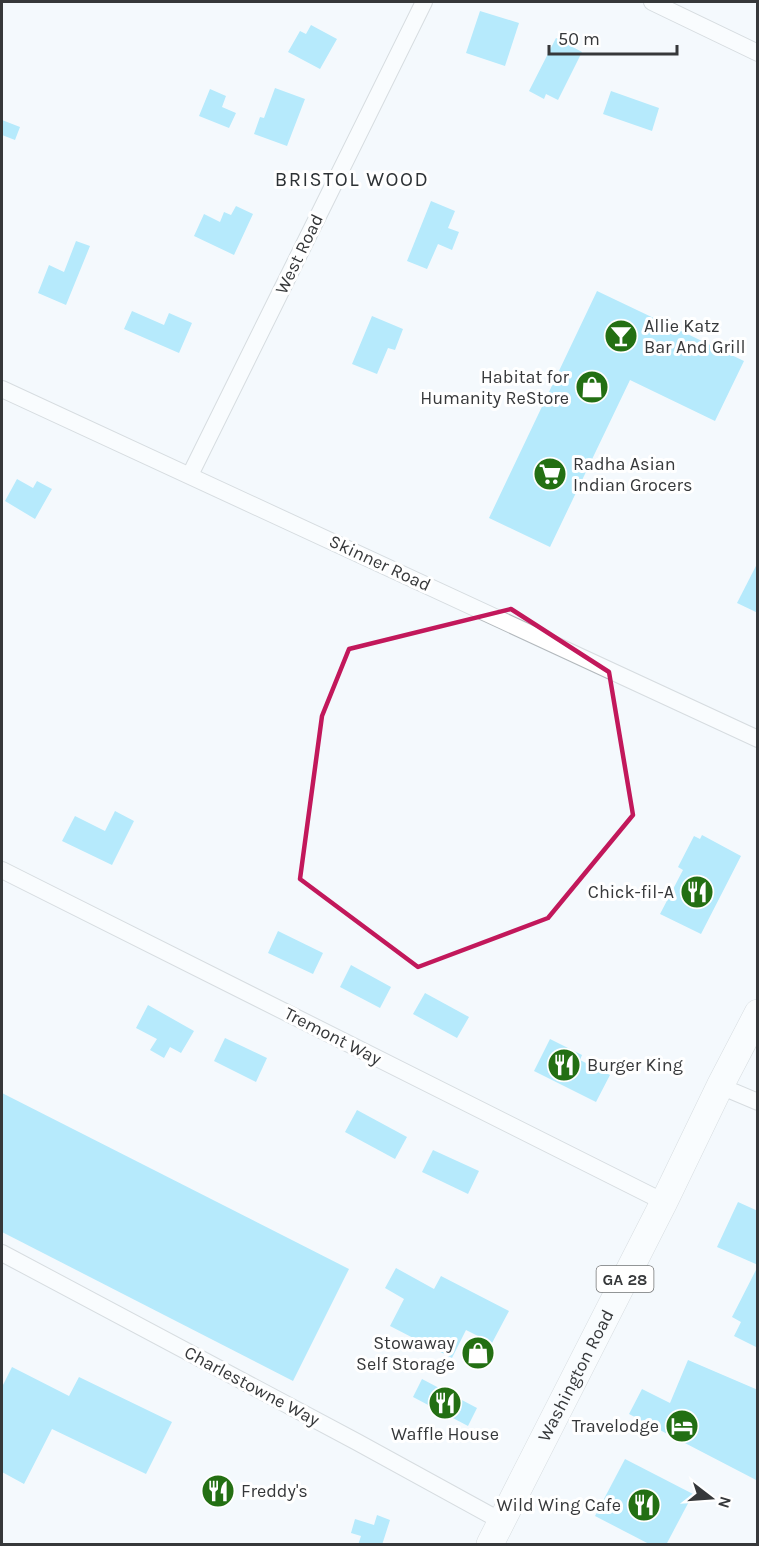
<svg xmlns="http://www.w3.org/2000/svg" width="759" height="1546" viewBox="0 0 759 1546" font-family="Karla,sans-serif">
	<rect width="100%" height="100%" fill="#f4f9fd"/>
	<!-- building -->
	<g fill="#6bd7fa">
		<path d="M 480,11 L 519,23 L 505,66 L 466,53 Z"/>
		<path d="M 311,25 L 337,39 L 320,69 L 288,52 L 300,31 L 306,34 Z"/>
		<path d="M 556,38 L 582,52 L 558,100 L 546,94 L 544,99 L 529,91 Z"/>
		<path d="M 275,88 L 305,99 L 287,146 L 254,134 L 260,117 L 264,118 Z"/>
		<path d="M 210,89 L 226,96 L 222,107 L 236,113 L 229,128 L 199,116 Z"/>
		<path d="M 611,91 L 659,108 L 652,131 L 603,114 Z"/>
		<path d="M 2,120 L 20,127 L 15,140 L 2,135 Z"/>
		<path d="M 431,201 L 455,211 L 448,228 L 459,232 L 452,250 L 438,244 L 427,269 L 407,261 Z"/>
		<path d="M 236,206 L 253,214 L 234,255 L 194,236 L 204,214 L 220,222 L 224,212 L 231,215 Z"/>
		<path d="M 76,241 L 90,246 L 66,305 L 38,293 L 49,265 L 64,272 Z"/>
		<path d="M 597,291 L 744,361 L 715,421 L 630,380 L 550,547 L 489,518 Z"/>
		<path d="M 132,311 L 164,325 L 169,313 L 192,323 L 179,353 L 124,329 Z"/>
		<path d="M 372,316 L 403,329 L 395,350 L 388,348 L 377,374 L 352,364 Z"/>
		<path d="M 17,479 L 33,488 L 37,481 L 52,489 L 35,519 L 5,501 Z"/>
		<path d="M 758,562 L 758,613 L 737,603 Z"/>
		<path d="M 115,811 L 134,821 L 112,865 L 62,841 L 75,816 L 105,831 Z"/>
		<path d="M 702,835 L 741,856 L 701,934 L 660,914 L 683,870 L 678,867 L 694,836 L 700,839 Z"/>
		<path d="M 278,931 L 323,953 L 313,974 L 268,953 Z"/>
		<path d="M 351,965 L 391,987 L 380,1008 L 340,987 Z"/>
		<path d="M 425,993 L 469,1017 L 457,1038 L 413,1014 Z"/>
		<path d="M 148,1005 L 194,1031 L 181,1053 L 170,1047 L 164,1058 L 150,1050 L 157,1039 L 136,1028 Z"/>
		<path d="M 225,1038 L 267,1058 L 256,1082 L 214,1061 Z"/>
		<path d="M 550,1039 L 582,1055 L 580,1060 L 610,1075 L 596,1102 L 534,1071 Z"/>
		<path d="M 2,1093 L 349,1269 L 293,1381 L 2,1232 Z"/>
		<path d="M 357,1110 L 407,1137 L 395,1159 L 345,1132 Z"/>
		<path d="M 433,1150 L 479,1171 L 468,1194 L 422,1172 Z"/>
		<path d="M 738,1202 L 758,1211 L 758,1265 L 717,1247 Z"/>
		<path d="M 758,1266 L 758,1348 L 734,1336 L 741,1322 L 732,1317 Z"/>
		<path d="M 396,1268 L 434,1289 L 441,1276 L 509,1311 L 492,1343 L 466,1330 L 452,1358 L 390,1326 L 404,1299 L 385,1288 Z"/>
		<path d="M 688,1360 L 758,1390 L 758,1481 L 629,1414 L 642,1389 L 670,1403 Z"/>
		<path d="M 12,1367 L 69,1396 L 79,1377 L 172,1422 L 146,1474 L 52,1429 L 24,1484 L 2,1472 L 2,1387 Z"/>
		<path d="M 422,1379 L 477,1408 L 468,1426 L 413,1397 Z"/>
		<path d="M 625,1459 L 693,1494 L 666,1545 L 651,1545 L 595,1516 Z"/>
		<path d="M 377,1515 L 390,1520 L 382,1545 L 358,1545 L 361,1536 L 351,1533 L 355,1519 L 374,1525 Z"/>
	</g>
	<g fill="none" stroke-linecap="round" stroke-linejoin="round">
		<defs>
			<g id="street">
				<path d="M 652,2 L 758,53"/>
				<path d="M 2,389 L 758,739"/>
				<path d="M 190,475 L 424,2"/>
				<path d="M 2,870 L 664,1202"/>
				<path d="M 720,1086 L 758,1102"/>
				<path d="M 2,1253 L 357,1442 L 501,1521"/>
			</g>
			<g id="primary">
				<path id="s1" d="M 490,1544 L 664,1202 L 720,1086 L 758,1013"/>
			</g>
		</defs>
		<!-- street casing -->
		<use href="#street" stroke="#b3b9bd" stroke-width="18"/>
		<!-- primary casing -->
		<use href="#primary" stroke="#b3b9bd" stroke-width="28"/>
		<!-- street -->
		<use href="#street" stroke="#fff" stroke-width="16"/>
		<!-- primary -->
		<use href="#primary" stroke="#fff" stroke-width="27"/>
	</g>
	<!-- marked area -->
	<path d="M0 0H759V1546H0ZM 511,609 L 609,672 L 633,815 L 548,918 L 418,967 L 300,879 L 322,716 L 349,649 Z" fill="#f4f9fd" fill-opacity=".55" fill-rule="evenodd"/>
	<path fill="none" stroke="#c2185b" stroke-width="4.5" stroke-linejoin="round" d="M 511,609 L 609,672 L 633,815 L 548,918 L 418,967 L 300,879 L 322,716 L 349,649 Z"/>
	<!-- icons -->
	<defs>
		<symbol id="bar-disc" viewBox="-11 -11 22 22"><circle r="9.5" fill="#236f13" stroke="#fff"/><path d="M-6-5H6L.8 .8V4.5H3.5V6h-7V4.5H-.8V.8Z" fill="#fff"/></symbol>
		<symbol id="shop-disc" viewBox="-11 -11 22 22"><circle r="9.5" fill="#236f13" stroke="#fff"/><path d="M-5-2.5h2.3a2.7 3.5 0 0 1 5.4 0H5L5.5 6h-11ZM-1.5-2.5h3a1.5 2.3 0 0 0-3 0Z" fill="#fff"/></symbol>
		<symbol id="supermarket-disc" viewBox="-11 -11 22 22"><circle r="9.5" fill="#236f13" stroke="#fff"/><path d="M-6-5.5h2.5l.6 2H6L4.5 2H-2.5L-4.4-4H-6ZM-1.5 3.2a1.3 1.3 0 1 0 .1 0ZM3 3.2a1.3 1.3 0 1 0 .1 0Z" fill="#fff"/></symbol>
		<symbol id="restaurant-disc" viewBox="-11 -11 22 22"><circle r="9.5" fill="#236f13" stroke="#fff"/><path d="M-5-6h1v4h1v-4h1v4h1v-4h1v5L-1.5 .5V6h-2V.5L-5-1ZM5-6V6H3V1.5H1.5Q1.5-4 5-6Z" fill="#fff"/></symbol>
		<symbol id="hotel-disc" viewBox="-11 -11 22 22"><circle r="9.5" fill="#236f13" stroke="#fff"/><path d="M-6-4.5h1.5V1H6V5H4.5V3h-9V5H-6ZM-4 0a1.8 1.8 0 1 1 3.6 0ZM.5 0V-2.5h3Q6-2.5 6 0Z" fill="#fff"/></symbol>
	</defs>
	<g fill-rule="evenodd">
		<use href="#bar-disc" x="602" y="317" width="38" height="38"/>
		<use href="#shop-disc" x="573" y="368" width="38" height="38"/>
		<use href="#supermarket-disc" x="531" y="455" width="38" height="38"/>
		<use href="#restaurant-disc" x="678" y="873" width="38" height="38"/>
		<use href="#restaurant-disc" x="545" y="1046" width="38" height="38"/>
		<use href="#shop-disc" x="459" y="1334" width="38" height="38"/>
		<use href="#restaurant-disc" x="426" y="1384" width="38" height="38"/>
		<use href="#hotel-disc" x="663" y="1407" width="38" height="38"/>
		<use href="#restaurant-disc" x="199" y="1472" width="38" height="38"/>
		<use href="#restaurant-disc" x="625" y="1486" width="38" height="38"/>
	</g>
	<g text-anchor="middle" stroke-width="6" stroke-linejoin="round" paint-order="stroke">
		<!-- shield labels -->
		<rect fill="#fff" stroke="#727475" stroke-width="1.5" x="596.5" y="1266" width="57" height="26" rx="4.5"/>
		<g font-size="16" font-weight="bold" fill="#36383a">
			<text x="625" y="1285">GA 28</text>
		</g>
		<!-- street labels -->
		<g font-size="18" fill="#36383a" stroke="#fff">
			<text transform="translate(299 254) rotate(-64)" y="6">West Road</text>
			<text transform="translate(380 563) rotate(25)" y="6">Skinner Road</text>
			<text transform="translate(333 1036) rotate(27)" y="6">Tremont Way</text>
			<text dy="6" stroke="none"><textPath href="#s1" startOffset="189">Washington Road</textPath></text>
			<text transform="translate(252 1386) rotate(28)" y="6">Charlestowne Way</text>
		</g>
		<!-- poi labels -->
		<g font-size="18" fill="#36383a" stroke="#fff" text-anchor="end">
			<text x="644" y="332" text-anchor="start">Allie Katz<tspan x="644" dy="21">Bar And Grill</tspan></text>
			<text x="569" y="383">Habitat for<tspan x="569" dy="21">Humanity ReStore</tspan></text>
			<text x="573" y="470" text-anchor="start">Radha Asian<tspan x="573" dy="21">Indian Grocers</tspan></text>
			<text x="674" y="898">Chick-fil-A</text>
			<text x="587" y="1071" text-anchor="start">Burger King</text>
			<text x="455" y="1349">Stowaway<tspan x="455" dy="21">Self Storage</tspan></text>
			<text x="659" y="1432">Travelodge</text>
			<text x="445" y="1440" text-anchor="middle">Waffle House</text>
			<text x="241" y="1497" text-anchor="start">Freddy's</text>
			<text x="621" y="1511">Wild Wing Cafe</text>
		</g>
		<!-- neighbourhood labels -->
		<g font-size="20" letter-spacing="1.5" fill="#2d3235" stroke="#fff">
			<text x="352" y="186">BRISTOL WOOD</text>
		</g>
	</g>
	<!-- border -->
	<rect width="759" height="1546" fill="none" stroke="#36383a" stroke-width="6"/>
	<!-- north arrow -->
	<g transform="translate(711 1498) rotate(107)" stroke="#ffffff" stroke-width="4.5" paint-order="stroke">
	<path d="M0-4.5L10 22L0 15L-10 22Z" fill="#36383a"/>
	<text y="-9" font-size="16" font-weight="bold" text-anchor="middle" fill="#36383a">N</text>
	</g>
	<!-- scale -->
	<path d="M549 45v9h128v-9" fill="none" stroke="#36383a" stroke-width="3"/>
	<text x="558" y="45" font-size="18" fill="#36383a" stroke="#ffffff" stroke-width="4.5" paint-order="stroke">50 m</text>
</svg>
